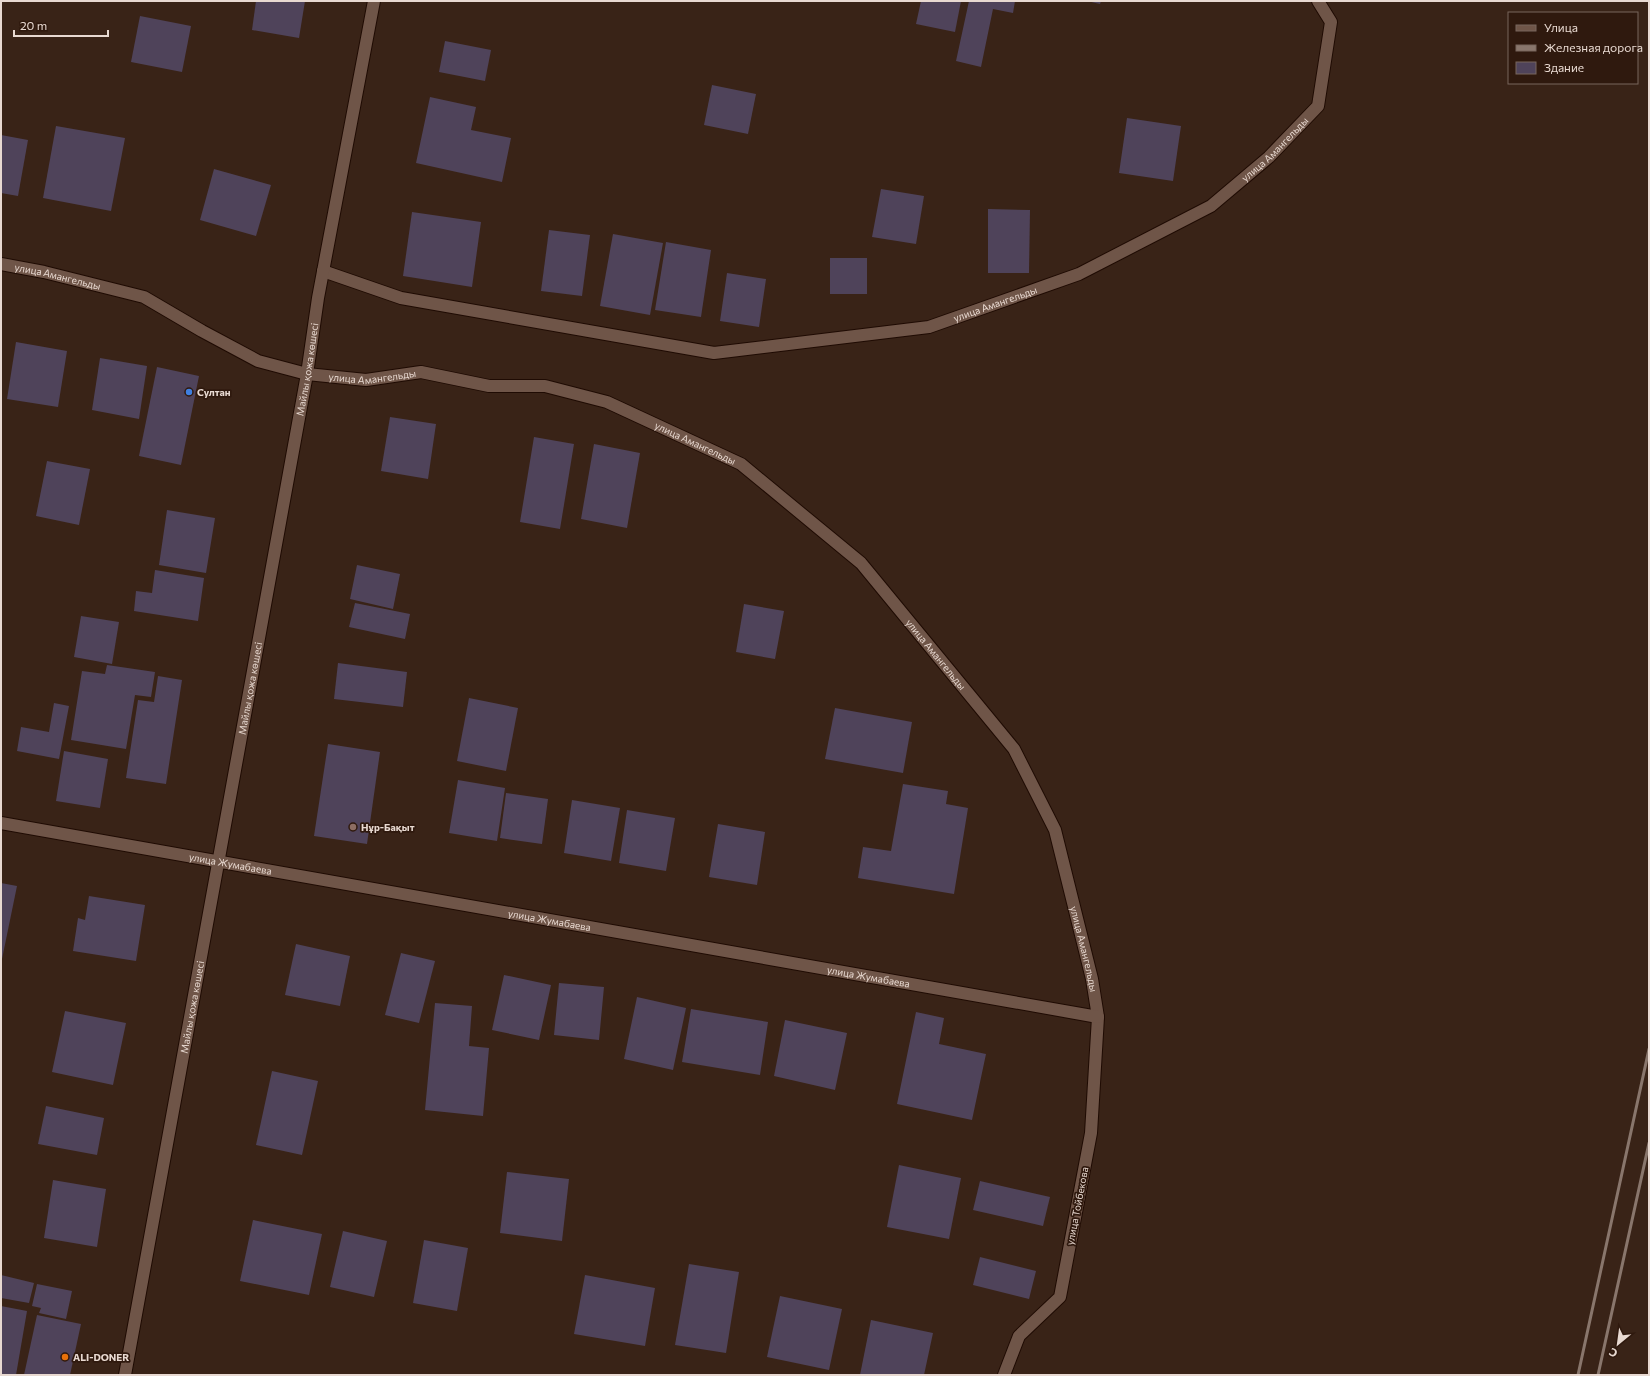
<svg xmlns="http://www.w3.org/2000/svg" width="1650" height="1376" viewBox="0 0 1650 1376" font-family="Commissioner,sans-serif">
	<rect width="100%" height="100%" fill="#392317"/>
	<!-- building -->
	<g fill="#4f435a">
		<path d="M 256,1 L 305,1 L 299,38 L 252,30 Z"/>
		<path d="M 921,1 L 961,1 L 955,32 L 916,24 Z"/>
		<path d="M 969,1 L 1015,1 L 1013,13 L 993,9 L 981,67 L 956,61 Z"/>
		<path d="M 1087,1 L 1101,1 L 1100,4 Z"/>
		<path d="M 140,16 L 191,26 L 182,72 L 131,62 Z"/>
		<path d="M 445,41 L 491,50 L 485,81 L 439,72 Z"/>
		<path d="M 712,85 L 756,94 L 748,134 L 704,125 Z"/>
		<path d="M 430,97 L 476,107 L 471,130 L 511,138 L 502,182 L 416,163 Z"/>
		<path d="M 1127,118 L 1181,126 L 1173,181 L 1119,173 Z"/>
		<path d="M 56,126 L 125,138 L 111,211 L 43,198 Z"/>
		<path d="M 1,135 L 28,140 L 18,196 L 1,193 Z"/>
		<path d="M 214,169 L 271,185 L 256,236 L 200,220 Z"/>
		<path d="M 881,189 L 924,196 L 916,244 L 872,237 Z"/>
		<path d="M 988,209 L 1030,210 L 1029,273 L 988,273 Z"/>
		<path d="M 412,212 L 481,222 L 472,287 L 403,276 Z"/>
		<path d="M 549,230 L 590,235 L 582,296 L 541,291 Z"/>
		<path d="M 613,234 L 663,243 L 650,315 L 600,306 Z"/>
		<path d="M 666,242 L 711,250 L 701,317 L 655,310 Z"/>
		<rect x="830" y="258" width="37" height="36"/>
		<path d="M 727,273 L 766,279 L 759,327 L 720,321 Z"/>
		<path d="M 16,342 L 67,351 L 58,407 L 7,399 Z"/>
		<path d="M 100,358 L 147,366 L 139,419 L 92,410 Z"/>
		<path d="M 157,367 L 199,376 L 181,465 L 139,456 Z"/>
		<path d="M 390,417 L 436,424 L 428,479 L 381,471 Z"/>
		<path d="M 534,437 L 574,444 L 560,529 L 520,522 Z"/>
		<path d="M 594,444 L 640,453 L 627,528 L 581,519 Z"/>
		<path d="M 47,461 L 90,469 L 79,525 L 36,516 Z"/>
		<path d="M 167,510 L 215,518 L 206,573 L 159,565 Z"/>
		<path d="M 357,565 L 400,574 L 393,609 L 350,599 Z"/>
		<path d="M 155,570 L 204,578 L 198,621 L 134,611 L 136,591 L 152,593 Z"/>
		<path d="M 355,603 L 410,614 L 405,639 L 349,627 Z"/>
		<path d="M 744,604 L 784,611 L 775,659 L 736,652 Z"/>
		<path d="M 81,616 L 119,622 L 112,664 L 74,657 Z"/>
		<path d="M 338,663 L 407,672 L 403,707 L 334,699 Z"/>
		<path d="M 107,665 L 155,672 L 151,697 L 135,695 L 126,749 L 71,740 L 82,671 L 105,674 Z"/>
		<path d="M 158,676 L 182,680 L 166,784 L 126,778 L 138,700 L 154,702 Z"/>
		<path d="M 469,698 L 518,708 L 506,771 L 457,761 Z"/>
		<path d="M 54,703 L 69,706 L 59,759 L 17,751 L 21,727 L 49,732 Z"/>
		<path d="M 835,708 L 912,722 L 903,773 L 825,759 Z"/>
		<path d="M 328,744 L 380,752 L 367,844 L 314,836 Z"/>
		<path d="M 64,751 L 108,759 L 100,808 L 56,801 Z"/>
		<path d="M 458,780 L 505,788 L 497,841 L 449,833 Z"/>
		<path d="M 903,784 L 948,791 L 946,804 L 968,808 L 954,894 L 858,878 L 863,847 L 891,851 Z"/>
		<path d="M 506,793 L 548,799 L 542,844 L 500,838 Z"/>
		<path d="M 572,800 L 620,808 L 611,861 L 564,853 Z"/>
		<path d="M 627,810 L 675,818 L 666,871 L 619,863 Z"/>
		<path d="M 718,824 L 765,832 L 757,885 L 709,877 Z"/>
		<path d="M 1,883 L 17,886 L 2,959 L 1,959 Z"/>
		<path d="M 89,896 L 145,905 L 136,961 L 73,951 L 78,918 L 85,920 Z"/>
		<path d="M 296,944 L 350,956 L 340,1006 L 285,995 Z"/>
		<path d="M 401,953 L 435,961 L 419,1023 L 385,1015 Z"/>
		<path d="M 504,975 L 551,985 L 539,1040 L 492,1030 Z"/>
		<path d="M 559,983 L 604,987 L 599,1040 L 554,1035 Z"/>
		<path d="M 637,997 L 686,1008 L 673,1070 L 624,1059 Z"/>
		<path d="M 435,1003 L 472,1006 L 469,1046 L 489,1048 L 483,1116 L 425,1110 Z"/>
		<path d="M 691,1009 L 768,1022 L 760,1075 L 682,1062 Z"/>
		<path d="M 65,1011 L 126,1023 L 113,1085 L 52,1072 Z"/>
		<path d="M 916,1012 L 944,1018 L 939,1044 L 986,1054 L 972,1120 L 897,1104 Z"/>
		<path d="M 785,1020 L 847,1033 L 835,1090 L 774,1076 Z"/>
		<path d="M 272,1071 L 318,1081 L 302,1155 L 256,1145 Z"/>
		<path d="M 46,1106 L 104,1118 L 97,1155 L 38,1144 Z"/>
		<path d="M 899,1165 L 961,1178 L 949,1239 L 887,1227 Z"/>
		<path d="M 507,1172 L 569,1179 L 562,1241 L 500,1233 Z"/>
		<path d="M 53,1180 L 106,1189 L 97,1247 L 44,1238 Z"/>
		<path d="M 980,1181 L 1050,1197 L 1043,1226 L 973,1210 Z"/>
		<path d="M 253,1220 L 322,1234 L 309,1295 L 240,1281 Z"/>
		<path d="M 343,1231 L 387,1241 L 374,1297 L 330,1287 Z"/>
		<path d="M 424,1240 L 468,1248 L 457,1311 L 413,1303 Z"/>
		<path d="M 980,1257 L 1036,1271 L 1029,1299 L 973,1285 Z"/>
		<path d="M 689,1264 L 739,1272 L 726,1353 L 675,1345 Z"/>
		<path d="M 1,1275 L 34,1283 L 29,1303 L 1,1298 Z"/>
		<path d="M 585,1275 L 655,1288 L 645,1346 L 574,1334 Z"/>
		<path d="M 37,1284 L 72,1291 L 66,1319 L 39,1313 L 41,1308 L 32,1306 Z"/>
		<path d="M 780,1296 L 842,1309 L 829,1370 L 767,1357 Z"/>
		<path d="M 1,1306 L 27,1311 L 16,1375 L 1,1375 Z"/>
		<path d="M 37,1315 L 81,1324 L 70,1375 L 24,1375 Z"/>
		<path d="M 871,1320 L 933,1333 L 924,1375 L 860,1375 Z"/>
	</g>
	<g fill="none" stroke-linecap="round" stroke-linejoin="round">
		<defs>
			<g id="street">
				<path id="s1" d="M 1,264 L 44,272 L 144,297 L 202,331 L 258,361 L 307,374 L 366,380 L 421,372 L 489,386 L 545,386 L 607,402 L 741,464 L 861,563 L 1014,749 L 1055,830 L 1092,979 L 1098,1017 L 1091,1133 L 1060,1297 L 1019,1336 L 1004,1375"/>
				<path id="s2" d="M 323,271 L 401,298 L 714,353 L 929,327 L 1079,274 L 1211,206 L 1269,157 L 1318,106 L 1331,22 L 1318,1"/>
				<path id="s3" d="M 1,823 L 1098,1017"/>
				<path id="s4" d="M 125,1375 L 307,374 L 318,298 L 374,1"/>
			</g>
		</defs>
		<!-- street casing -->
		<use href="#street" stroke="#1f0b03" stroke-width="14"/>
		<!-- street -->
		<use href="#street" stroke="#6f5548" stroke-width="12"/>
		<!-- rail -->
		<g stroke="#89766c" stroke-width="3">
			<path d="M 1578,1375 L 1649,1049"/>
			<path d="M 1598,1375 L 1649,1143"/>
		</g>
	</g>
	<!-- markers -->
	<circle fill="#3f7fe0" stroke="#2f190e" stroke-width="1.5" cx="189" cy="392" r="4"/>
	<circle fill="#8d6e63" stroke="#2f190e" stroke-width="1.5" cx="353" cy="827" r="4"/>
	<circle fill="#e8710a" stroke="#2f190e" stroke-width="1.5" cx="65" cy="1357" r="4"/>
	<g text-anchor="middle" stroke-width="3.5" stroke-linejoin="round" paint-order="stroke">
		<!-- street labels -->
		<g font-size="10" fill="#e8d9d1" stroke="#2f190e">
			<text dy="4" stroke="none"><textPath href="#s2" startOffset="1010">улица Амангельды</textPath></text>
			<text dy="4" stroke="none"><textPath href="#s1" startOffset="58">улица Амангельды</textPath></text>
			<text dy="4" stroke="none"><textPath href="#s2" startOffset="687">улица Амангельды</textPath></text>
			<text dy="4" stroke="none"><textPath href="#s4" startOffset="1022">Майлы қожа көшесі</textPath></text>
			<text dy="4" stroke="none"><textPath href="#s1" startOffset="394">улица Амангельды</textPath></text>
			<text dy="4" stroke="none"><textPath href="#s1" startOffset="730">улица Амангельды</textPath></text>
			<text dy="4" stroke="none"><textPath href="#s1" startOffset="1054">улица Амангельды</textPath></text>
			<text dy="4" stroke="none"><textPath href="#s4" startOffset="698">Майлы қожа көшесі</textPath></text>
			<text dy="4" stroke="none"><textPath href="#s3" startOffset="233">улица Жумабаева</textPath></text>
			<text dy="4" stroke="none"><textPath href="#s3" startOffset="557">улица Жумабаева</textPath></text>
			<text dy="4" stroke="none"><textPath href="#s1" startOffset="1390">улица Амангельды</textPath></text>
			<text dy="4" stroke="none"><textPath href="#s3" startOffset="881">улица Жумабаева</textPath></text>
			<text dy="4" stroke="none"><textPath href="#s4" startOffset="374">Майлы қожа көшесі</textPath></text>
			<text transform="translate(1077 1206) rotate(-79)" y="4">улица Тойбекова</text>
		</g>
		<!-- poi labels -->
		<g font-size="10" font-weight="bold" fill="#e8d9d1" stroke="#2f190e" text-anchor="start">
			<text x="197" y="396">Султан</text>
			<text x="361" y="831">Нұр-Бақыт</text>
			<text x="73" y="1361">ALI-DONER</text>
		</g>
	</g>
	<!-- border -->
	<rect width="1650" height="1376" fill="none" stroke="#e8d9d1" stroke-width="4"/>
	<!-- legend -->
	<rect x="1508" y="12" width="130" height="72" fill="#2f190e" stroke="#79665c"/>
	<rect x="1516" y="25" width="20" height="6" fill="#6f5548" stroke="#79665c"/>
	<text x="1544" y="32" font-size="12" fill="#e8d9d1">Улица</text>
	<rect x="1516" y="45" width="20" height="6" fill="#89766c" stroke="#79665c"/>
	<text x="1544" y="52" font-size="12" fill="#e8d9d1">Железная дорога</text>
	<rect x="1516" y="62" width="20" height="12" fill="#4f435a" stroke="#79665c"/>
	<text x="1544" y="72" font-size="12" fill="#e8d9d1">Здание</text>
	<!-- north arrow -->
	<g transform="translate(1618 1344) rotate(209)" stroke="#2f190e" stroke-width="3" paint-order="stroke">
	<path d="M0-3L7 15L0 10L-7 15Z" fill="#e8d9d1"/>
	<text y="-6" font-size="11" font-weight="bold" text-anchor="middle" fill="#e8d9d1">С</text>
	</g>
	<!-- scale -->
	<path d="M14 30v6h94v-6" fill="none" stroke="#e8d9d1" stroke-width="2"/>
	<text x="20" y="30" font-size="12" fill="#e8d9d1" stroke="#2f190e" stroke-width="3" paint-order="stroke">20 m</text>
</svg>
